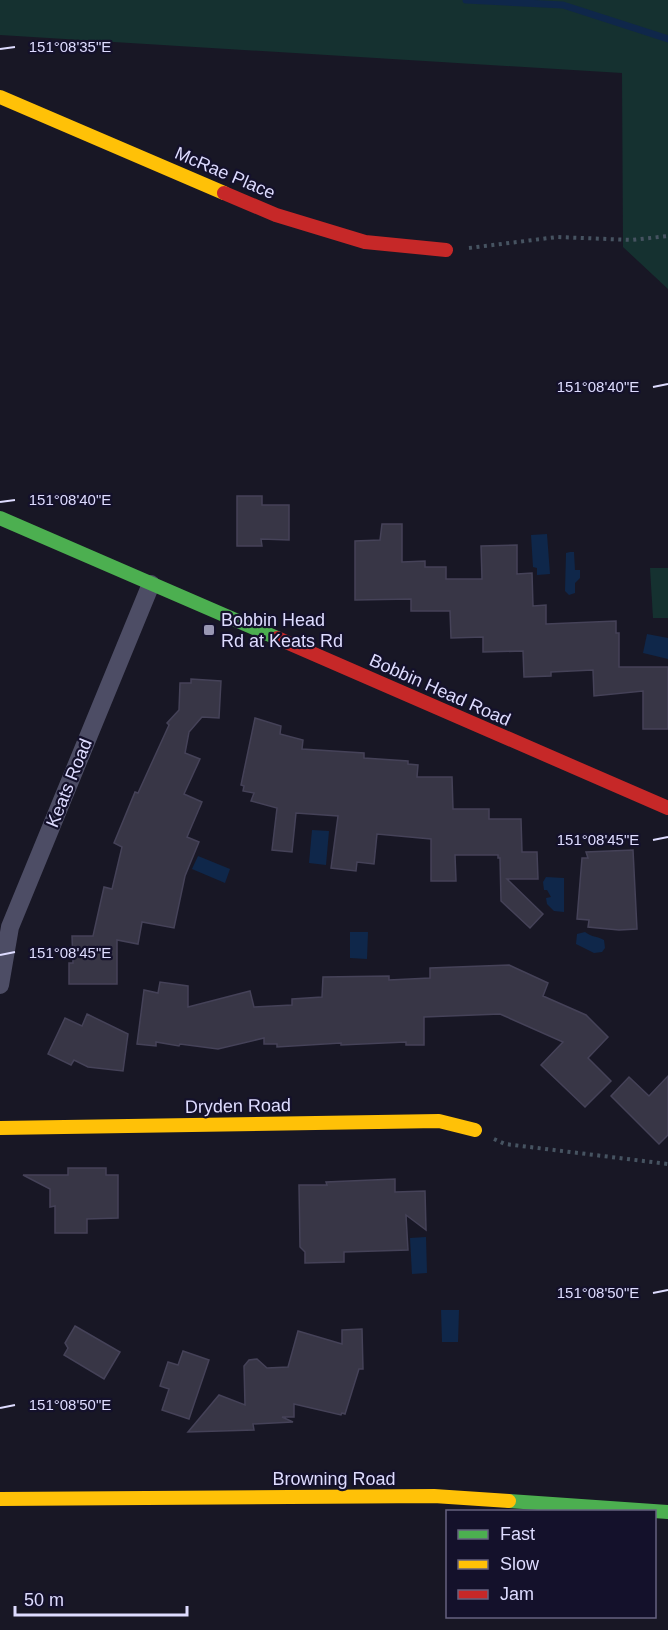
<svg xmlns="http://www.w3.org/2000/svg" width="668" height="1630" viewBox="0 0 668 1630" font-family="Helvetica,sans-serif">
	<rect width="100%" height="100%" fill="#181725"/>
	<!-- green -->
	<g fill="#153130">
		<path d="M 0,0 L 668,0 L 668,289 L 623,247 L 622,73 L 0,35 Z"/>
		<path d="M 650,568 L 668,568 L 668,618 L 653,618 Z"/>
	</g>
	<!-- water -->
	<g fill="#0f274a">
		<path d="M 547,534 L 550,574 L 537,575 L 537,568 L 533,567 L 531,535 Z"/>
		<path d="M 570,552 L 574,552 L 575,570 L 580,570 L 580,578 L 575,583 L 575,593 L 569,595 L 565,591 L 566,553 Z"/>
		<path d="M 647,634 L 668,638 L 668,659 L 643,653 Z"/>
		<path d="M 312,830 L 329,831 L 326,865 L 309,863 Z"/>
		<path d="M 198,856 L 230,869 L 225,883 L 192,869 Z"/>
		<path d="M 546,877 L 564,878 L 564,912 L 554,911 L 547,904 L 546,898 L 551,897 L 547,890 L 544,890 L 543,882 Z"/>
		<path d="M 350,932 L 368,932 L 367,959 L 350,958 Z"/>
		<path d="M 585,932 C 591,937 597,936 604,940 L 605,948 L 602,952 L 594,953 L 576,944 L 577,934 Z"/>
		<path d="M 426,1237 L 427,1273 L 412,1274 L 410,1238 Z"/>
		<path d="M 441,1310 L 459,1310 L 458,1342 L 442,1342 Z"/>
	</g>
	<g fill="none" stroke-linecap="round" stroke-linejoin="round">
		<!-- stream -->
		<path stroke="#0f274a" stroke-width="7" d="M 466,0 L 563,5 L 668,39"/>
	</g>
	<!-- building -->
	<g fill="#383646" stroke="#454258" stroke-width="1.5">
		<path d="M 237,496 L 262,496 L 262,505 L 289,505 L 289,540 L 261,539 L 262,546 L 237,546 Z"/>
		<path d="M 382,524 L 402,524 L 402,562 L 425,561 L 425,567 L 446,567 L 446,579 L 482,579 L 481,546 L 517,545 L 517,574 L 532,573 L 533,606 L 546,605 L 546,624 L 616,621 L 616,633 L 619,633 L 619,667 L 668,667 L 668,729 L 643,729 L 643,691 L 594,696 L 593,670 L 551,672 L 551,676 L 524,677 L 523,651 L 483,652 L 483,637 L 451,638 L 450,611 L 411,611 L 411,599 L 355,600 L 355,541 L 380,540 Z"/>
		<path d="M 191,679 L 221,681 L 219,718 L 202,717 L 189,732 L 185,753 L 200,759 L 184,794 L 202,802 L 187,837 L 199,842 L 185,876 L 174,928 L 142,922 L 138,944 L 117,940 L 117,984 L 69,984 L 69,963 L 73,963 L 72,936 L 93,936 L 104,887 L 112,889 L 122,847 L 114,843 L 135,792 L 138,793 L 169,725 L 167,723 L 179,710 L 180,683 L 191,683 Z"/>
		<path d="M 255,718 L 281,726 L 280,734 L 303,740 L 302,749 L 364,753 L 364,758 L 408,761 L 408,764 L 418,765 L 417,777 L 452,777 L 453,809 L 489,809 L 489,819 L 521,819 L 522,852 L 537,852 L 538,879 L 507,879 L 543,914 L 530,928 L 501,901 L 500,858 L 498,858 L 498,855 L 455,855 L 456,881 L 431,881 L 431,839 L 377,834 L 374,864 L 357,862 L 356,871 L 331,868 L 338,816 L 296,813 L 292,852 L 272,850 L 277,808 L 251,801 L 254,793 L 243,791 L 244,786 L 241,785 Z"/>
		<path d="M 633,850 L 637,929 L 619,930 L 588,927 L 589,920 L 577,919 L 582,858 L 588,858 L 586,852 Z"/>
		<path d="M 509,965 L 548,983 L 543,996 L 586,1015 L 608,1037 L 588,1058 L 611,1081 L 585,1107 L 541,1065 L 563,1042 L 500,1014 L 424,1017 L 424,1045 L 406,1045 L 406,1042 L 341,1045 L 341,1043 L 277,1047 L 277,1044 L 264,1044 L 264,1038 L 218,1049 L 180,1044 L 179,1046 L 156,1042 L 156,1046 L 137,1044 L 144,990 L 158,993 L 160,982 L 188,986 L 188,1007 L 250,991 L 254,1007 L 292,1005 L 292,999 L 322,997 L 323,977 L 389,976 L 389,980 L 430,978 L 430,968 Z"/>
		<path d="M 87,1014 L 128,1034 L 123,1071 L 88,1067 L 74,1060 L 71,1065 L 48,1054 L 65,1018 L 82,1026 Z"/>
		<path d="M 668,1076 L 668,1135 L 659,1144 L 611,1096 L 629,1077 L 649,1096 Z"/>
		<path d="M 68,1168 L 106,1168 L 106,1175 L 118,1175 L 118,1218 L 87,1219 L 87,1233 L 55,1233 L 55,1206 L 50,1207 L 50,1189 L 23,1175 L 68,1175 Z"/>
		<path d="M 395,1179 L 395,1192 L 425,1191 L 426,1230 L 406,1215 L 408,1250 L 344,1252 L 344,1262 L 305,1263 L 305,1252 L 300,1247 L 299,1185 L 327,1185 L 326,1182 Z"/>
		<path d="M 75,1326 L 120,1352 L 104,1379 L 64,1355 L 68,1348 L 65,1343 Z"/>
		<path d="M 362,1329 L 363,1369 L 359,1369 L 345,1414 L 342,1413 L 341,1415 L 294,1404 L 294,1417 L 282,1417 L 293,1422 L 253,1424 L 254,1430 L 188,1432 L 219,1395 L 245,1405 L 244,1366 L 249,1360 L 257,1359 L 267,1368 L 288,1367 L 298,1331 L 342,1344 L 342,1330 Z"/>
		<path d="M 183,1351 L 209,1360 L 189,1419 L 162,1410 L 169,1389 L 160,1386 L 168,1362 L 178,1365 Z"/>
	</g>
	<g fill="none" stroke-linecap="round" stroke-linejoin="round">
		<!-- path -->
		<g stroke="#465361" stroke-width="4" stroke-dasharray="3 4.5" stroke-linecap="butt">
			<path d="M 469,248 L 557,237 L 632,240 L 668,236"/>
			<path d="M 494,1139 L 505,1144 L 668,1164"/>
		</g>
		<!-- street -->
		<path stroke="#4d4d65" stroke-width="18" d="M 0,985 L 10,927 L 151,584"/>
		<!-- fast -->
		<g stroke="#4caf50" stroke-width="14">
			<path d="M 0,518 L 277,638"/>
			<path d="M 509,1501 L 668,1512"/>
		</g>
		<!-- slow -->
		<g stroke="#ffc107" stroke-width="14">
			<path d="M 0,97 L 224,193"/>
			<path d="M 0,1128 L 439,1121 L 475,1130"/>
			<path d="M 0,1499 L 434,1496 L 509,1501"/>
		</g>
		<!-- jam -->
		<g stroke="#c62828" stroke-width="14">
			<path d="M 224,193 L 276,215 L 365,242 L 446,250"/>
			<path d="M 277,638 L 668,808"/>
		</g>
	</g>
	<!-- ticks -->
	<path fill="none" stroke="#dedcff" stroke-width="2" d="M 0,49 L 15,47M 653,387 L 668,384M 0,502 L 15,500M 653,840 L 668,837M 0,955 L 15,952M 653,1293 L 668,1290M 0,1408 L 15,1405"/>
	<!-- markers -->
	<rect fill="#9997b3" stroke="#14112b" stroke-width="2" x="203" y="624" width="12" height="12" rx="3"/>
	<g text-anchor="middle" stroke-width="4.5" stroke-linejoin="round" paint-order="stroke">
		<!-- street labels -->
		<g font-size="18" fill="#dedcff" stroke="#14112b">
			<text transform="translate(225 173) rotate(23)" y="6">McRae Place</text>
			<text transform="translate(440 690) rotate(24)" y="6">Bobbin Head Road</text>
			<text transform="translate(69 783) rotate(-68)" y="6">Keats Road</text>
			<text transform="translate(238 1106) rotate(-1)" y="6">Dryden Road</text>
			<text x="334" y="1485">Browning Road</text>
		</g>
		<!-- poi labels -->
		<g font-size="18" fill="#dedcff" stroke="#14112b" text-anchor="start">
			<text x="221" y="626">Bobbin Head<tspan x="221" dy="21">Rd at Keats Rd</tspan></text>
		</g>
	</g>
	<g font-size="15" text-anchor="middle" fill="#dedcff" stroke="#14112b" stroke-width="4.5" stroke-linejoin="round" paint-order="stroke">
		<text x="70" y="52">151°08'35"E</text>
		<text x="598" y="392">151°08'40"E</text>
		<text x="70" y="505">151°08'40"E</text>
		<text x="598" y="845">151°08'45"E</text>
		<text x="70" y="958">151°08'45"E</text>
		<text x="598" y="1298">151°08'50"E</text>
		<text x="70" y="1410">151°08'50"E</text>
	</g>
	<!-- legend -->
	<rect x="446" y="1510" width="210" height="108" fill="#14112b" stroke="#656280" stroke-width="1.5"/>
	<rect x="458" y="1530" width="30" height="9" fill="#4caf50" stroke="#656280" stroke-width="1.5"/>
	<text x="500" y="1540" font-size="18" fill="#dedcff">Fast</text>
	<rect x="458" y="1560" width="30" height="9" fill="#ffc107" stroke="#656280" stroke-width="1.5"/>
	<text x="500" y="1570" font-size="18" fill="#dedcff">Slow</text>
	<rect x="458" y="1590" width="30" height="9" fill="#c62828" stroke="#656280" stroke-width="1.5"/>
	<text x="500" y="1600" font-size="18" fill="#dedcff">Jam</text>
	<!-- scale -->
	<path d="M15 1606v9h172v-9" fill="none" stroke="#dedcff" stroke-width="3"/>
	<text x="24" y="1606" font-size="18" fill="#dedcff" stroke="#14112b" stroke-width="4.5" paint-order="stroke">50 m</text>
</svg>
